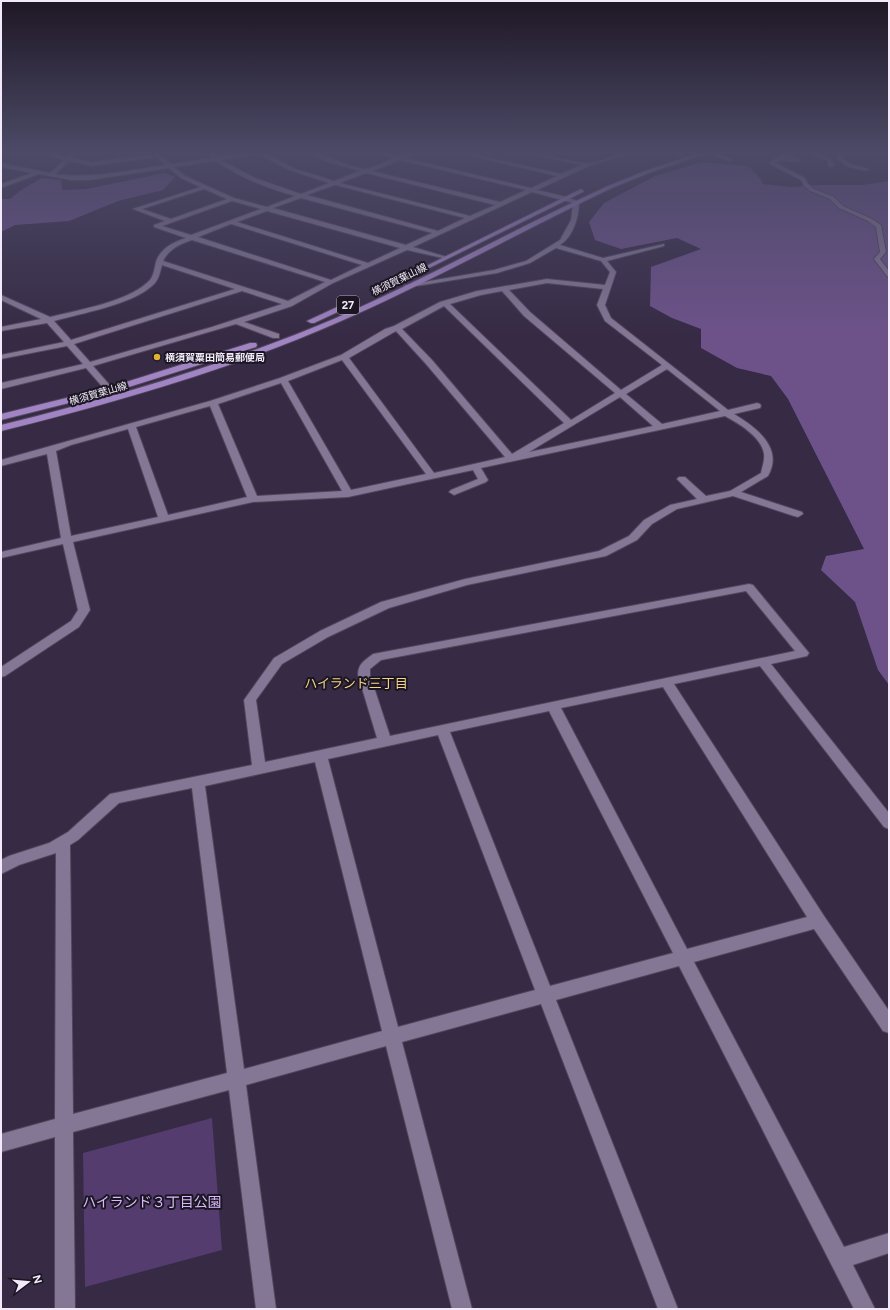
<svg xmlns="http://www.w3.org/2000/svg" width="890" height="1310" viewBox="0 0 890 1310" font-family="Figtree,'Noto Sans JP',sans-serif">
	<rect width="100%" height="100%" fill="#362a44"/>
	<!-- green -->
	<path fill="#543c6e" d="M 212,1118 L 222,1250 L 85,1287 L 83,1153 Z"/>
	<!-- forest -->
	<g fill="#6d528a">
		<path d="M 703,162 L 748,166 L 760,178 L 763,184 L 791,187 L 817,185 L 862,185 L 889,181 L 889,685 L 878,670 L 855,602 L 821,570 L 826,556 L 864,549 L 788,399 L 771,376 L 737,368 L 701,348 L 701,329 L 672,318 L 650,306 L 651,267 L 701,249 L 677,238 L 621,249 L 595,240 L 589,222 L 604,203 L 655,176 Z"/>
		<path d="M 164,173 L 175,177 L 163,190 L 118,201 L 69,221 L 15,225 L 1,232 L 1,199 L 10,199 L 21,190 L 42,178 L 61,180 L 62,190 L 87,189 Z"/>
	</g>
	<g fill="none" stroke-linecap="round" stroke-linejoin="round">
		<defs>
			<g id="street">
				<path d="M 39,153 L 50,153 L 67,157 L 71,153 L 76,153 L 72,158 L 92,162 L 158,153 L 171,164 L 212,158 L 207,153 L 213,153 L 218,157 L 244,153 L 265,153 L 293,168 L 334,181 L 360,171 L 325,161 L 310,153 C 325,153 347,167 364,169 C 371,169 387,161 394,158 L 376,153 L 386,153 L 399,156 L 408,153 L 415,153 L 405,158 L 531,188 L 557,176 L 458,153 L 468,153 L 561,174 L 581,165 L 528,153 C 548,153 566,162 586,163 C 598,164 616,153 631,153 L 589,166 L 537,190 L 567,197 L 579,202 C 579,217 573,237 560,245 L 603,258 L 664,244 L 664,246 L 607,261 L 616,272 L 605,305 L 611,318 L 728,410 L 757,403 L 760,404 L 761,406 L 760,408 L 734,414 C 756,427 784,448 768,476 L 741,492 L 802,512 L 803,514 L 798,517 L 794,516 L 733,496 L 677,509 L 652,524 L 637,540 L 606,556 L 467,585 L 389,608 L 328,637 L 282,664 L 256,700 L 265,762 L 377,738 L 358,675 C 358,664 364,661 373,654 L 749,584 L 753,585 L 809,653 L 807,656 L 771,664 L 889,813 L 889,829 L 884,827 L 760,666 L 674,684 L 824,916 L 889,1011 L 889,1033 L 883,1031 L 814,929 L 694,962 L 844,1247 L 889,1233 L 889,1253 L 853,1265 L 875,1309 L 854,1309 L 679,966 L 556,1000 L 678,1309 L 658,1309 L 541,1004 L 402,1042 L 472,1309 L 452,1309 L 386,1046 L 246,1085 L 276,1309 L 256,1309 L 229,1090 L 73,1132 L 75,1309 L 55,1309 L 55,1137 L 1,1152 L 1,1134 L 55,1119 L 56,853 L 19,865 L 1,874 L 1,860 L 9,856 L 49,843 L 68,832 L 110,794 L 252,765 L 244,700 L 274,658 L 320,631 L 381,602 L 465,579 L 599,551 L 629,536 L 644,520 L 670,505 L 697,499 L 677,479 L 679,477 L 685,477 L 706,496 L 730,491 L 761,473 C 762,467 765,460 764,454 C 762,437 738,423 725,416 L 481,468 L 488,480 L 486,482 L 454,495 L 449,492 L 451,490 L 478,479 L 473,470 L 348,497 L 253,502 L 73,542 L 90,610 L 79,627 L 5,676 L 1,677 L 1,667 L 71,621 L 78,610 L 63,544 L 1,558 L 1,552 L 61,538 L 47,454 L 1,466 L 1,460 L 210,401 L 280,378 L 341,355 L 385,329 L 394,326 L 440,302 L 477,291 L 547,279 L 605,285 L 610,272 L 601,261 L 556,248 L 530,263 L 497,273 L 404,288 L 404,286 L 406,285 L 494,270 L 526,261 L 560,240 L 571,220 L 573,203 L 532,192 L 413,247 L 447,257 L 447,259 L 407,250 L 333,283 L 292,306 L 244,322 L 279,334 L 279,338 L 273,338 L 236,324 L 93,366 L 114,390 L 110,393 L 107,392 L 86,368 L 1,389 L 1,383 L 83,364 L 67,346 L 1,359 L 1,355 L 64,342 L 47,323 L 1,331 L 1,327 L 41,319 L 1,300 L 1,295 L 50,317 C 78,310 127,302 148,282 C 154,277 154,269 156,262 C 160,249 173,242 186,238 L 154,227 L 154,225 L 165,221 L 133,209 L 200,187 L 181,178 L 169,168 L 90,180 L 71,180 L 39,174 L 1,188 L 1,184 L 32,173 L 1,167 L 1,163 L 50,173 L 64,160 ZM 258,154 L 289,170 L 329,183 L 301,194 L 255,178 L 221,160 ZM 156,157 L 166,165 C 129,170 92,179 55,174 L 69,161 L 92,166 ZM 400,160 L 526,190 L 500,202 L 372,171 ZM 216,161 C 239,178 268,188 295,196 L 267,207 L 234,198 L 185,176 L 174,167 ZM 366,173 L 495,205 L 470,216 L 340,183 ZM 335,185 L 465,218 L 438,231 L 307,195 ZM 204,189 L 227,199 L 171,219 L 142,209 ZM 301,198 L 432,233 L 406,245 L 273,208 ZM 232,201 L 261,209 L 191,235 L 162,226 ZM 267,211 L 400,248 L 368,263 L 237,222 ZM 231,224 L 362,265 L 331,280 L 198,237 ZM 192,240 L 325,282 L 288,301 L 163,261 C 169,249 180,244 192,240 ZM 162,265 L 235,289 L 71,340 L 54,321 C 82,313 132,305 153,285 C 159,280 160,272 162,265 ZM 547,283 L 603,289 L 597,305 L 605,321 L 662,365 L 621,390 L 530,312 L 509,290 ZM 242,291 L 282,304 L 212,327 L 90,362 L 74,344 ZM 502,291 L 524,316 L 615,393 L 571,420 L 450,304 L 481,295 ZM 444,306 L 564,423 L 512,454 L 432,360 L 402,329 ZM 396,331 L 426,364 L 505,457 L 434,473 L 349,358 ZM 342,360 L 426,474 L 351,490 L 288,381 ZM 667,369 L 720,411 L 662,424 L 626,394 ZM 281,383 L 342,491 L 257,496 L 218,404 ZM 620,397 L 653,426 L 529,452 ZM 210,406 L 247,497 L 168,515 L 136,427 ZM 128,429 L 158,517 L 71,536 L 56,451 L 71,445 ZM 746,591 L 795,651 L 390,736 L 370,675 L 370,669 L 381,660 ZM 663,687 L 807,917 L 687,949 L 561,708 ZM 549,711 L 673,953 L 550,986 L 450,732 ZM 438,735 L 535,990 L 398,1027 L 328,759 ZM 315,762 L 382,1031 L 244,1069 L 205,786 ZM 192,788 L 227,1073 L 73,1114 L 70,845 L 78,840 L 119,803 Z"/>
				<path d="M 673,153 L 680,153 L 683,155 L 680,157 Z"/>
				<path d="M 708,153 L 716,153 L 732,159 L 729,161 Z"/>
				<path d="M 784,153 L 790,153 L 785,157 L 790,156 L 802,160 C 795,164 785,157 776,163 L 805,178 L 808,184 L 814,189 L 834,197 L 843,206 L 872,219 L 881,225 L 886,252 L 880,259 L 889,271 L 889,277 L 887,276 L 874,259 L 880,252 L 876,227 L 868,221 L 839,208 L 830,199 L 810,191 L 804,186 L 801,180 L 770,164 L 770,162 Z"/>
				<path d="M 808,153 L 816,153 L 831,158 L 834,166 L 829,167 L 827,160 Z"/>
				<path d="M 837,153 L 843,153 L 843,158 L 850,164 L 869,169 L 866,171 L 846,166 L 837,158 Z"/>
			</g>
			<g id="primary">
				<path d="M 699,153 L 707,153 L 649,173 L 612,188 C 521,231 433,281 341,321 C 232,369 117,402 1,431 L 1,425 C 115,397 228,364 336,318 C 428,278 516,228 608,186 L 645,171 Z"/>
				<path d="M 581,189 L 584,191 L 583,192 L 415,275 L 410,274 Z"/>
				<path d="M 350,301 L 356,301 L 357,303 L 314,323 L 311,323 L 307,321 Z"/>
				<path d="M 250,343 L 256,343 L 257,345 L 256,347 L 113,392 L 1,420 L 1,414 L 107,388 Z"/>
			</g>
		</defs>
		<!-- street casing -->
		<use href="#street" stroke="#51465c" stroke-width="2"/>
		<!-- primary casing -->
		<use href="#primary" stroke="#51465c" stroke-width="2"/>
		<!-- street -->
		<use href="#street" fill="#847795" fill-rule="evenodd"/>
		<!-- primary -->
		<use href="#primary" fill="#a184c3" fill-rule="evenodd"/>
	</g>
	<!-- sky -->
	<linearGradient id="sky" x2="0" y2="1"><stop stop-color="#1e1725"/><stop offset="0.45" stop-color="#4c4a67"/><stop offset="1" stop-color="#4c4a67" stop-opacity="0"/></linearGradient>
	<rect width="890" height="337" fill="url(#sky)"/>
	<!-- markers -->
	<circle fill="#e2af34" stroke="#1b1621" stroke-width="1.5" cx="157" cy="357" r="4"/>
	<g text-anchor="middle" stroke-width="4" stroke-linejoin="round" paint-order="stroke">
		<!-- far-street labels -->
		<g font-size="10" fill="#f2eafb" stroke="#1b1621">
			<text transform="translate(399 279) rotate(-26)" y="4">横須賀葉山線</text>
			<text transform="translate(98 393) rotate(-16)" y="4">横須賀葉山線</text>
		</g>
		<!-- far-poi labels -->
		<g font-size="10" font-weight="bold" fill="#f2eafb" stroke="#1b1621" text-anchor="start">
			<text x="165" y="361">横須賀粟田簡易郵便局</text>
		</g>
		<!-- shield labels -->
		<rect fill="#1b1621" stroke="#b2aaba" stroke-width="1" x="337" y="296" width="22" height="18" rx="3"/>
		<g font-size="11" font-weight="bold" fill="#f2eafb">
			<text x="348" y="309">27</text>
		</g>
		<!-- neighbourhood labels -->
		<g font-size="13" fill="#f7d38a" stroke="#1b1621">
			<text x="356" y="688">ハイランド三丁目</text>
		</g>
		<!-- near-park labels -->
		<g font-size="14" fill="#d8bafc" stroke="#1b1621">
			<text x="152" y="1207">ハイランド３丁目公園</text>
		</g>
	</g>
	<!-- border -->
	<rect width="890" height="1310" fill="none" stroke="#f2eafb" stroke-width="4"/>
	<!-- north arrow -->
	<g transform="translate(28 1282) rotate(74)" stroke="#1b1621" stroke-width="3" paint-order="stroke">
	<path d="M0-3L7 15L0 10L-7 15Z" fill="#f2eafb"/>
	<text y="-6" font-size="11" font-weight="bold" text-anchor="middle" fill="#f2eafb">N</text>
	</g>
</svg>
